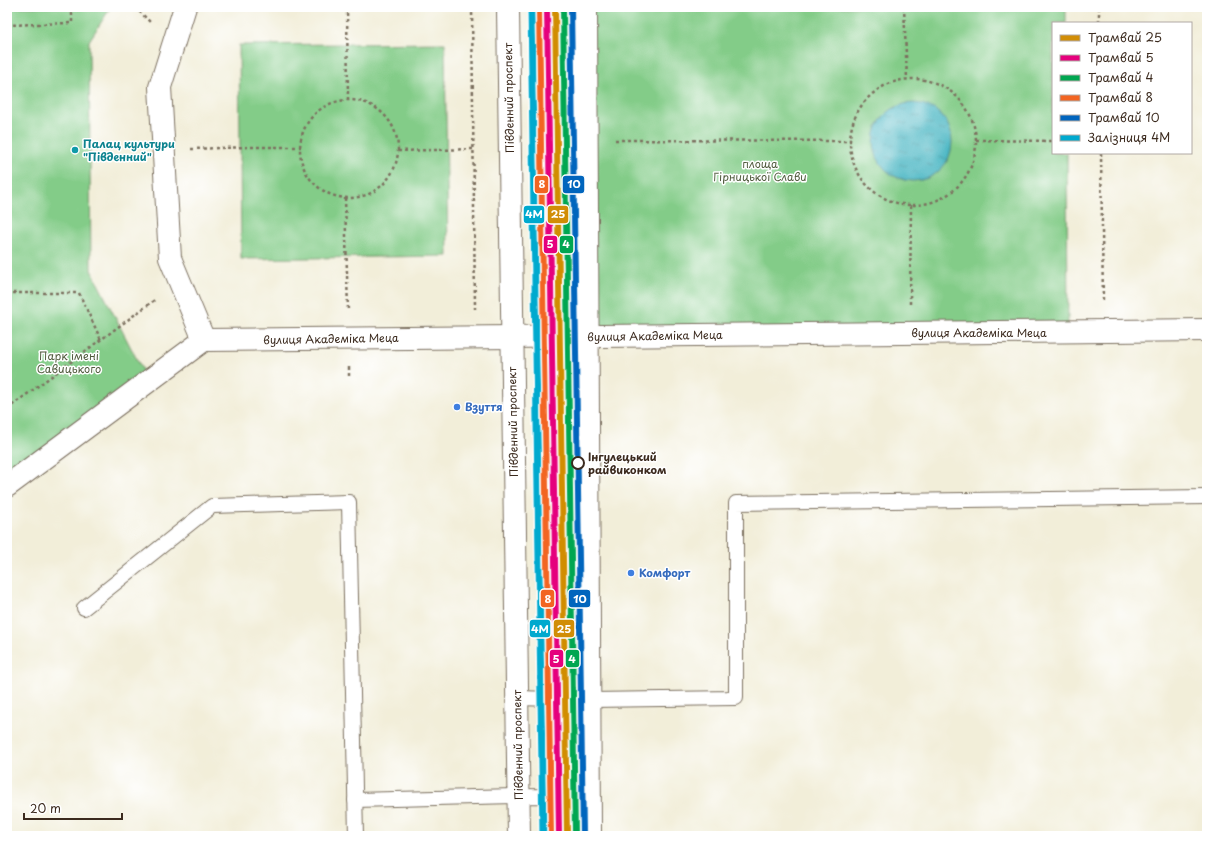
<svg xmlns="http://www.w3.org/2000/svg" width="1214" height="843" viewBox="0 0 1214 843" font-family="'Playpen Sans',sans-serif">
	<defs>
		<pattern id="water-ripples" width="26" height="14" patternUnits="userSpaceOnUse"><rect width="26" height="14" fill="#47b5c2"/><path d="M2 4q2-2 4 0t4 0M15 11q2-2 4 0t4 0" fill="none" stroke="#3c939d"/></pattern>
	</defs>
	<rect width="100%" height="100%" fill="#fff"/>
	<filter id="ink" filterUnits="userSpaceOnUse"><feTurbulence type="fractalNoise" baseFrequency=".025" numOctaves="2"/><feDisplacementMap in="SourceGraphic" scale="8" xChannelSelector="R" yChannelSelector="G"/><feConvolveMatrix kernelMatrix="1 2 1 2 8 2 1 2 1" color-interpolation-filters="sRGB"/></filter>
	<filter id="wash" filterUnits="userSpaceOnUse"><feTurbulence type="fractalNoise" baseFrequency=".012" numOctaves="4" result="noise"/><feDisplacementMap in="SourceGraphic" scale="16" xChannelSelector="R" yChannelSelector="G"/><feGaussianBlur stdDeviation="0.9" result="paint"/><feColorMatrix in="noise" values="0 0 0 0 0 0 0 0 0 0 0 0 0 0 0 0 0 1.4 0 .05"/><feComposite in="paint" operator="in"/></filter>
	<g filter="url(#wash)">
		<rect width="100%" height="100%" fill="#f2eed9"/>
		<!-- park -->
		<g fill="#83cc88" stroke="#5f7b53">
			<path d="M 7,7 L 111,7 L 89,41 L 91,270 L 148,381 L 7,486 Z"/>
			<path d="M 586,7 L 1066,7 L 1066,23 L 1053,23 L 1053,153 L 1067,153 L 1068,332 L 588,336 Z"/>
			<path d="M 445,43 L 448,256 L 241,259 L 239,45 Z"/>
		</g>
		<!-- water -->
		<circle fill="url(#water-ripples)" stroke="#417070" cx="913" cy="142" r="39"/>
	</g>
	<g filter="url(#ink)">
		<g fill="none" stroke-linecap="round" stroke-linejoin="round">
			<defs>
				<g id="lane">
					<path d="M 84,608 L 212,506 L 349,502 L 356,836"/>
					<path d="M 517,698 L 590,700 L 736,698 L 736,503 L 1207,497"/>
					<path d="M 355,800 L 519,796 L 590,797"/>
				</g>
				<g id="street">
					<path d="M 185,7 L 160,87 L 170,258 L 204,340"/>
					<path d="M 7,486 L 204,340 L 1207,330"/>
				</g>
				<g id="secondary">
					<path d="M 508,7 L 519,836"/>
					<path d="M 586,7 L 590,836"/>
				</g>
			</defs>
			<!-- lane casing -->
			<use href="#lane" stroke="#7b6f5f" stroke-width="16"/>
			<!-- street casing -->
			<use href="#street" stroke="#7b6f5f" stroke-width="24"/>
			<!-- secondary casing -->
			<use href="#secondary" stroke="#7b6f5f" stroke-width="24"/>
			<!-- path -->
			<g stroke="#7b6f5f" stroke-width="2.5" stroke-dasharray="3 3" stroke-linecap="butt">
				<path d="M 135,7 L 150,22"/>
				<path d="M 347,7 L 348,100"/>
				<path d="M 472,7 L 475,309"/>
				<path d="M 904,7 L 907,79"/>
				<path d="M 1099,7 L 1099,23"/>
				<path d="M 7,25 L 72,23 L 72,7"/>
				<circle cx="913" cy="142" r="63"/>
				<circle cx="349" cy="149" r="49"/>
				<path d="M 615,140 L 851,141"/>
				<path d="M 976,140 L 1053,141"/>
				<path d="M 191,149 L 249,147 L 301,147"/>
				<path d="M 398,151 L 473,149"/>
				<path d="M 1101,153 L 1103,303"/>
				<path d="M 345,198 L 348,312"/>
				<path d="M 7,293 L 79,293 L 101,340"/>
				<path d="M 910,304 L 911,205"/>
				<path d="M 349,367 L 349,379"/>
				<path d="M 7,409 L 156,299"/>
			</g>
			<!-- lane -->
			<use href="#lane" stroke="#fff" stroke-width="14"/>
			<!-- street -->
			<use href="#street" stroke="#fff" stroke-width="22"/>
			<!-- secondary -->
			<use href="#secondary" stroke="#fff" stroke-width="22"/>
			<defs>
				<path id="rail-1" d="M 531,7 L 543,836"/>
			</defs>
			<!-- rail-1 casing -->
			<use href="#rail-1" stroke="#fff" stroke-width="10"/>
			<!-- rail-1 -->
			<use href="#rail-1" stroke="#00a9ce" stroke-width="7"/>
			<defs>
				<path id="tram-1" d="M 555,7 L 567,836"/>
				<path id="tram-2" d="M 547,7 L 559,836"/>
				<path id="tram-3" d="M 563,7 L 575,836"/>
				<path id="tram-4" d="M 539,7 L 551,836"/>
				<path id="tram-5" d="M 571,7 L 583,836"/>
			</defs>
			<!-- tram-1 casing -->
			<use href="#tram-1" stroke="#fff" stroke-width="9"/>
			<!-- tram-2 casing -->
			<use href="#tram-2" stroke="#fff" stroke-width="9"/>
			<!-- tram-3 casing -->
			<use href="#tram-3" stroke="#fff" stroke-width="9"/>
			<!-- tram-4 casing -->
			<use href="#tram-4" stroke="#fff" stroke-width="9"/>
			<!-- tram-5 casing -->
			<use href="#tram-5" stroke="#fff" stroke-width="9"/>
			<!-- tram-1 -->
			<use href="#tram-1" stroke="#d18d06" stroke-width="6"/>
			<!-- tram-2 -->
			<use href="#tram-2" stroke="#e5007d" stroke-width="6"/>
			<!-- tram-3 -->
			<use href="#tram-3" stroke="#00a651" stroke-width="6"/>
			<!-- tram-4 -->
			<use href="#tram-4" stroke="#f26522" stroke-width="6"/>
			<!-- tram-5 -->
			<use href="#tram-5" stroke="#0065bd" stroke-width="6"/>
		</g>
	</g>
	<!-- markers -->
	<circle fill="#0f9aa8" stroke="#fff" stroke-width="1.5" cx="75" cy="150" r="4"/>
	<g fill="#3f7fe0" stroke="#fff" stroke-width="1.5">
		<circle cx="457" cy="407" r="4"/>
		<circle cx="631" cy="573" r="4"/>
	</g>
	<circle fill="#fff" stroke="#3b2a1e" stroke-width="2" cx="578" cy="463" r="6"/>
	<g text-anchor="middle" stroke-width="3" stroke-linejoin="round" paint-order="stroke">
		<!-- street labels -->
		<g font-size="11" fill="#3b2a1e" stroke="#fff">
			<text transform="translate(509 98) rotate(-91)" y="4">Південний проспект</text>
			<text x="979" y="337">вулиця Академіка Меца</text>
			<text transform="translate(655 336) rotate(-1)" y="4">вулиця Академіка Меца</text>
			<text transform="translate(331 339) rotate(-1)" y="4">вулиця Академіка Меца</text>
			<text transform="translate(513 422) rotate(-91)" y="4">Південний проспект</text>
			<text transform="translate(518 745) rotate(-91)" y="4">Південний проспект</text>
		</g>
		<!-- culture labels -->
		<g font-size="11" font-weight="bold" fill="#0d838f" stroke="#fff" text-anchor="start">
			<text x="83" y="148">Палац культури<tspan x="83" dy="13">"Південний"</tspan></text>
		</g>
		<!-- park labels -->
		<g font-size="11" fill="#515b3e" stroke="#fff">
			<text x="760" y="168">площа<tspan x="760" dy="13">Гірницької Слави</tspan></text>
			<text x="69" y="360">Парк імені<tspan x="69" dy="13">Савицького</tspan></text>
		</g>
		<!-- shop labels -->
		<g font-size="11" font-weight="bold" fill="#366cbe" stroke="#fff" text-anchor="start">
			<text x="465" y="411">Взуття</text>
			<text x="639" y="577">Комфорт</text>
		</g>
		<!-- stop labels -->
		<g font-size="11" font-weight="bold" fill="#3b2a1e" stroke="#fff" text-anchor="start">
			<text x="588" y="461">Інгулецький<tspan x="588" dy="13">райвиконком</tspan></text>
		</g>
	</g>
	<g stroke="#fff" stroke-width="1.5">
		<rect x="534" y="175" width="15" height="19" rx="4" fill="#f26522"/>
		<rect x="562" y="175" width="23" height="19" rx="4" fill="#0065bd"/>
		<rect x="523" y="205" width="22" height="19" rx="4" fill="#00a9ce"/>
		<rect x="547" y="205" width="22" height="19" rx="4" fill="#d18d06"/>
		<rect x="543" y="235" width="15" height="19" rx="4" fill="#e5007d"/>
		<rect x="559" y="235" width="15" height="19" rx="4" fill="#00a651"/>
		<rect x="540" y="589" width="15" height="19" rx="4" fill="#f26522"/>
		<rect x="568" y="589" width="23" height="19" rx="4" fill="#0065bd"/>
		<rect x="529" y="619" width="22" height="19" rx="4" fill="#00a9ce"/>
		<rect x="553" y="619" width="22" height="19" rx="4" fill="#d18d06"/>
		<rect x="549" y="649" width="15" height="19" rx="4" fill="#e5007d"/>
		<rect x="565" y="649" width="15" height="19" rx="4" fill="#00a651"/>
	</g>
	<g font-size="11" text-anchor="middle" font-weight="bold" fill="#fff">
		<text x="542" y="188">8</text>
		<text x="574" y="188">10</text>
		<text x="534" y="218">4М</text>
		<text x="558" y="218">25</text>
		<text x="550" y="248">5</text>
		<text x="566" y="248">4</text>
		<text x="548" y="603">8</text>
		<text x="580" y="603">10</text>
		<text x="540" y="633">4М</text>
		<text x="564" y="633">25</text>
		<text x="556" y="663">5</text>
		<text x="572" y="663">4</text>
	</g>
	<!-- margin -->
	<rect width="1214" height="843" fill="none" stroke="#fff" stroke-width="24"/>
	<!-- legend -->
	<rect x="1052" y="22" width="140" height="132" fill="#ffffff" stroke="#b1aaa5"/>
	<rect x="1060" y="35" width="20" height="6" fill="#d18d06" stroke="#b1aaa5"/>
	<text x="1088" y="42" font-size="12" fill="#3b2a1e">Трамвай 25</text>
	<rect x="1060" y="55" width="20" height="6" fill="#e5007d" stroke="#b1aaa5"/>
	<text x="1088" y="62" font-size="12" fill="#3b2a1e">Трамвай 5</text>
	<rect x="1060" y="75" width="20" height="6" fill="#00a651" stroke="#b1aaa5"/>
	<text x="1088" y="82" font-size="12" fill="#3b2a1e">Трамвай 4</text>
	<rect x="1060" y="95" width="20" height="6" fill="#f26522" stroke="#b1aaa5"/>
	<text x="1088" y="102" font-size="12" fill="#3b2a1e">Трамвай 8</text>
	<rect x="1060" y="115" width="20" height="6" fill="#0065bd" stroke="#b1aaa5"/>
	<text x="1088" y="122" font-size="12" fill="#3b2a1e">Трамвай 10</text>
	<rect x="1060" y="135" width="20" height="6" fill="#00a9ce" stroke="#b1aaa5"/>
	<text x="1088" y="142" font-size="12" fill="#3b2a1e">Залізниця 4М</text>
	<!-- scale -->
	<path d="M24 813v6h98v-6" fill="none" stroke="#3b2a1e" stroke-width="2"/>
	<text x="30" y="813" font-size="12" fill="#3b2a1e" stroke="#ffffff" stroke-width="3" paint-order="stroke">20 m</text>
</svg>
